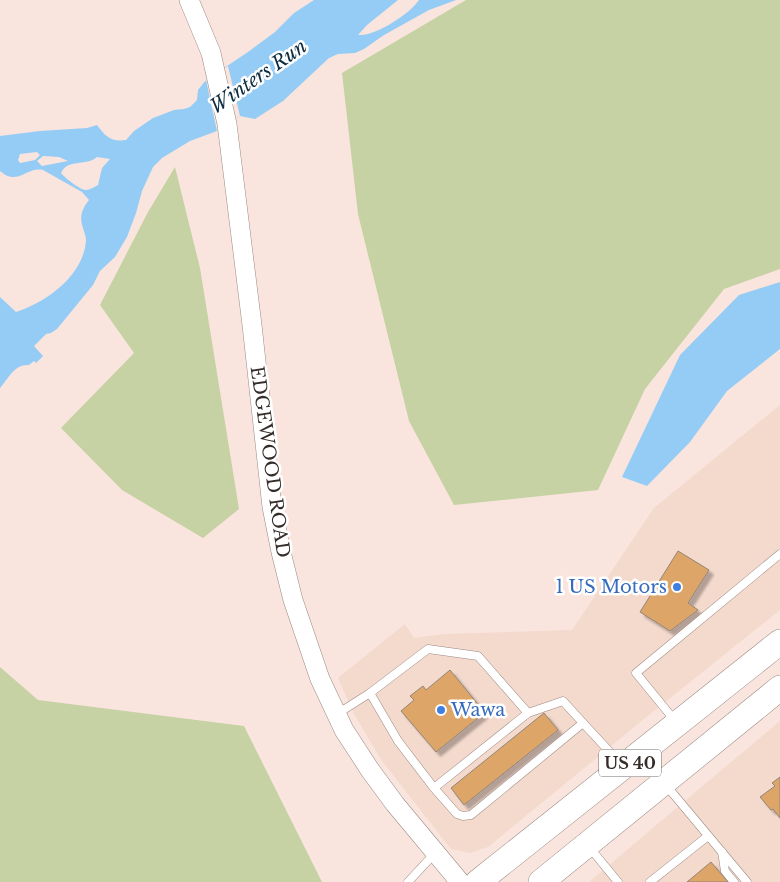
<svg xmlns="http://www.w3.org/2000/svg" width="780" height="882" viewBox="0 0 780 882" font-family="'Libre Baskerville',serif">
	<defs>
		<filter id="shadow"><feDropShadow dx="4.5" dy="4.5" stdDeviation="1" flood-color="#0004"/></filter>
	</defs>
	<rect width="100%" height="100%" fill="#f9e5dd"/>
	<!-- built -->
	<g fill="#f4d9cd">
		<path d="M 780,405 L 780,610 L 644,719 L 488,847 L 470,853 L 451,849 L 382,761 L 354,714 L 338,678 L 405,624 L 414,638 L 444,634 L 572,630 L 654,508 Z"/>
		<path d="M 780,721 L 780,882 L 589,882 L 699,789 Z"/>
	</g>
	<!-- green -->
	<g fill="#c6d2a4">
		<path d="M 466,0 L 780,0 L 780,269 L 724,289 L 645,389 L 598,490 L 454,505 L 409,421 L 358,214 L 342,73 Z"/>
		<path d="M 175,167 L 200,268 L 239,509 L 203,538 L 122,490 L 61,428 L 134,353 L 100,305 L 148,212 Z"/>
		<path d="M 0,667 L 38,700 L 244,726 L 322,882 L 0,882 Z"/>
	</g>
	<!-- water -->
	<g fill="#95ccf6" fill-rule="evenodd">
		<path d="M 314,0 L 398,0 L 367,25 L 358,35 C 374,37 410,14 419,0 L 456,0 L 429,10 L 384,35 L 364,49 L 355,53 L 338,54 L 329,58 L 283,101 L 255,119 L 240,116 L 217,131 L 190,141 L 162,158 L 153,167 L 142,191 L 136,213 L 127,237 L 115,257 L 100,271 L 93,285 L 57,329 L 51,333 L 46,334 L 34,346 L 43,356 L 36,363 L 34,361 L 29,365 C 14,364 9,378 0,388 L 0,297 L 16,312 C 47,302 84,275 86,240 C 86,236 84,232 83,228 C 79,216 82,209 89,200 L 82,192 L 43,170 C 26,166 18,187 0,171 L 0,136 L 40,131 L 87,128 L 97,125 C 106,137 111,142 126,140 L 134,131 L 153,118 L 174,110 L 184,109 L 190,107 L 197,100 L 198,90 L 206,80 L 248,52 L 275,32 L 294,13 ZM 37,152 L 40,155 L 35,160 L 20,163 L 18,160 L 20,154 ZM 43,156 L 59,157 L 68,161 L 42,166 L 37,161 ZM 97,157 L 110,159 L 102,168 L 98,185 C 94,187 90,190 86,190 C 80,190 64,177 61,173 C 68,158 85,167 97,157 Z"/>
		<path d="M 780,282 L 780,349 L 727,391 L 690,442 L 647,486 L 622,477 L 680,355 L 739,295 Z"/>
	</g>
	<!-- pier -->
	<path fill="#f9e5dd" d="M 228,66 L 240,116 L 217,131 L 206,80 Z"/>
	<!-- building -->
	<g fill="#dda568" stroke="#928578" filter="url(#shadow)">
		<path d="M 678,551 L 709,570 L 688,603 L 698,610 L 670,631 L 640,612 Z"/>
		<path d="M 450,670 L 481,708 L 479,709 L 483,714 L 436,752 L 401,711 L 414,700 L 410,696 L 423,686 L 426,690 Z"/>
		<path d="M 544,713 L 558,730 L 464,805 L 451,788 Z"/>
		<path d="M 780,777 L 780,818 L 773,809 L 771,810 L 760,797 L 775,786 L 772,783 Z"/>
		<path d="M 711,862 L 728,882 L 687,882 Z"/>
	</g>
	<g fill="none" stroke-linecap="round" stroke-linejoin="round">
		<defs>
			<g id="service">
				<path d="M 370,693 L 428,649 L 478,656 L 528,713"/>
				<path d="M 337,714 L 370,693 L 398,741 L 434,788 L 457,814 L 463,816 L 471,815 L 583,723 L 621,764"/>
				<path d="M 676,722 L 636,673 L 780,554"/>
				<path d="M 665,784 L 747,882"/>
				<path d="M 434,788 L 528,713 L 563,701 L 583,723"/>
				<path d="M 590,848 L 618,882"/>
				<path d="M 722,852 L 725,871 L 734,882"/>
				<path d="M 408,882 L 435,853"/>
				<path d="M 650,882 L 708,836"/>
			</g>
			<path id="tertiary" d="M 189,0 L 211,53 L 227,124 L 252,325 L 272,507 L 281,552 L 293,600 L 320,679 L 344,730 L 370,770 L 395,804 L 460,882"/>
			<g id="trunk">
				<path d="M 478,882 L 780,642"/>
				<path d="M 541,882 L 780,688"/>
			</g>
		</defs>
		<!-- service casing -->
		<use href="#service" stroke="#9b8982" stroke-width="9"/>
		<!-- tertiary casing -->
		<use href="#tertiary" stroke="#9b8982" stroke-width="20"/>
		<!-- trunk casing -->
		<use href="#trunk" stroke="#9b8982" stroke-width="26"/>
		<!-- service -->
		<use href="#service" stroke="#fff" stroke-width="8"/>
		<!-- tertiary -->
		<use href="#tertiary" stroke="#fff" stroke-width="19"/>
		<!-- trunk -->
		<use href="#trunk" stroke="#fff" stroke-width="25"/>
	</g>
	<!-- markers -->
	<g fill="#3f7fe0" stroke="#fff" stroke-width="2">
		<circle cx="677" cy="587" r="5"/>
		<circle cx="441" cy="710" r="5"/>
	</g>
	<g text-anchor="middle" stroke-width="5" stroke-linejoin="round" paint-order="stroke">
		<!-- shield labels -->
		<rect fill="#fff" stroke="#716c6a" stroke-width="1" x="599" y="749.5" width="62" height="27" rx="4"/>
		<g font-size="16" font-weight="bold" fill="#342d2a">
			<text x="630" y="769">US 40</text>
		</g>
		<!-- street labels -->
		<g font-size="18" fill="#342d2a" stroke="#fff">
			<text transform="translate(270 462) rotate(82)" y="6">EDGEWOOD ROAD</text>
		</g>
		<!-- shop labels -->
		<g font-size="18" fill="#366cbe" stroke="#fff" text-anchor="end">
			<text x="667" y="593">1 US Motors</text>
			<text x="451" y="716" text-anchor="start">Wawa</text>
		</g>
		<!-- water labels -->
		<g font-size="19" font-style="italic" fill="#0e2d42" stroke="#fff">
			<text transform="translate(258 76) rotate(-35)" y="7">Winters Run</text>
		</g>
	</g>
</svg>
